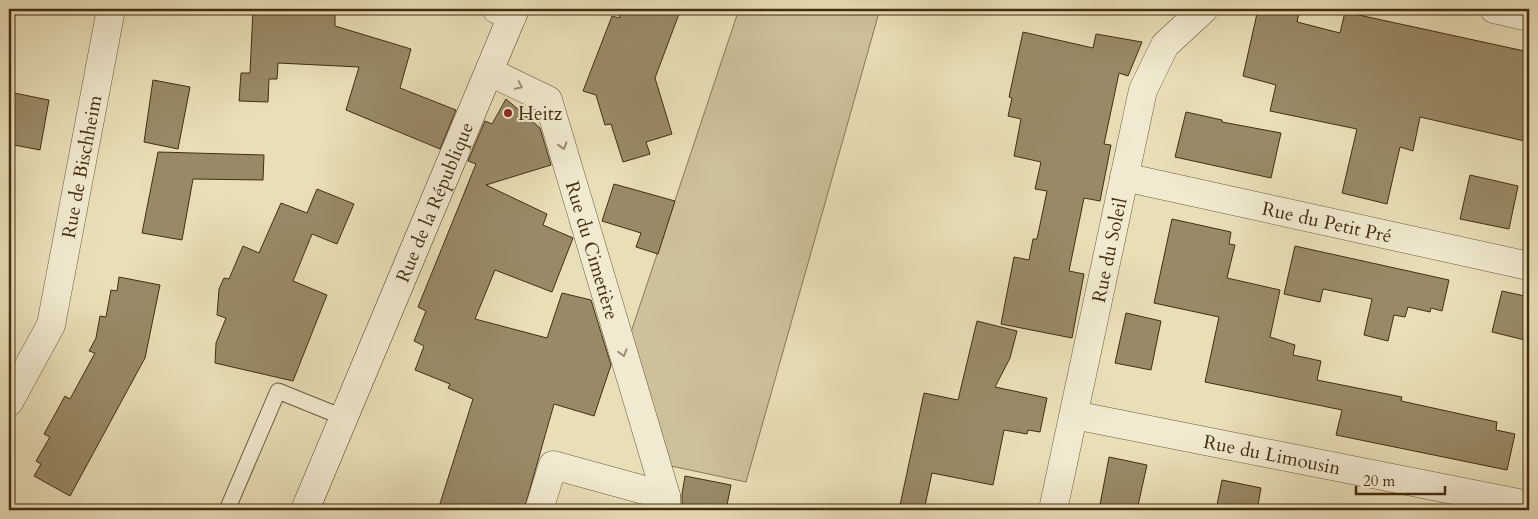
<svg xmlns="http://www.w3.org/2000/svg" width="1538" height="519" viewBox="0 0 1538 519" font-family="Cardo,serif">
	<rect width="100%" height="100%" fill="#e9dfb7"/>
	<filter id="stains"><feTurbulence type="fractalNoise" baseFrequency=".004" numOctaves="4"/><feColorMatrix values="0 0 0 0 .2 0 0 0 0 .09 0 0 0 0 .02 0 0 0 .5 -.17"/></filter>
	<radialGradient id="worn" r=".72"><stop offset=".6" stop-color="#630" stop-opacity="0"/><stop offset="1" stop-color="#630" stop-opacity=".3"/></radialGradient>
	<!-- green -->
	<path fill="#cdc19b" stroke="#887856" d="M 739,9 L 880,9 L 746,482 L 671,466 L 629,338 Z"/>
	<!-- building -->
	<g fill="#998a67" stroke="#432e10">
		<path d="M 622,9 L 666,9 L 679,14 L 655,78 L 672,134 L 646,142 L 650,154 L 623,162 L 611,124 L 605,125 L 596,95 L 583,91 L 612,16 L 619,18 Z"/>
		<path d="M 1258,9 L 1300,9 L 1297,22 L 1340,33 L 1345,12 L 1529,52 L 1529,142 L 1420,117 L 1413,151 L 1400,147 L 1387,204 L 1342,193 L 1357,129 L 1270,111 L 1276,85 L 1243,76 Z"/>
		<path d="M 253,10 L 335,14 L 335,26 L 411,49 L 400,88 L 456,110 L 440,149 L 346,110 L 359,67 L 278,63 L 277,79 L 269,79 L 268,102 L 239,101 L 241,73 L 250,73 Z"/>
		<path d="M 1023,32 L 1093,48 L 1096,34 L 1142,42 L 1128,76 L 1119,73 L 1104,144 L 1111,145 L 1100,201 L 1084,198 L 1069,271 L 1084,274 L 1072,338 L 1001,324 L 1014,257 L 1029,260 L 1033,239 L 1037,239 L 1047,191 L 1035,189 L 1041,162 L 1014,156 L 1021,119 L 1008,116 L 1012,98 L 1009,97 Z"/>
		<path d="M 153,80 L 190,87 L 178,149 L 144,142 Z"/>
		<path d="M 9,92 L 49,100 L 40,150 L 9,144 Z"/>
		<path d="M 506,99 L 540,128 L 551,165 L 486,185 L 547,214 L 543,225 L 573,238 L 552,292 L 495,270 L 475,319 L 547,338 L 562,293 L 591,300 L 611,365 L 594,416 L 554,404 L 524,510 L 438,510 L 473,399 L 448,388 L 450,384 L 415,370 L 424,346 L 414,341 L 426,311 L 418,307 L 476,164 L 468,161 L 485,121 L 492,124 Z"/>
		<path d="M 1186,112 L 1222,120 L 1222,122 L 1281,133 L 1271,178 L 1175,157 Z"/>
		<path d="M 158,152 L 264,155 L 263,180 L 193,179 L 182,240 L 142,233 Z"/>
		<path d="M 1470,175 L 1518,186 L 1509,229 L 1460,219 Z"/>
		<path d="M 614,184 L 675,201 L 658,254 L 636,247 L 641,233 L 602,221 Z"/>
		<path d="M 317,189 L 354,204 L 337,244 L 312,234 L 293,281 L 327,295 L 293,381 L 215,363 L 216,343 L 226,318 L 217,315 L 219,289 L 224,278 L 229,279 L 243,246 L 259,253 L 281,203 L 307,213 Z"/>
		<path d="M 1172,219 L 1231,232 L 1229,244 L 1235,245 L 1227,278 L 1280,290 L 1270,337 L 1295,345 L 1293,355 L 1321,361 L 1317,380 L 1402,397 L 1401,401 L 1497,422 L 1496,430 L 1515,434 L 1507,470 L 1336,435 L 1342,410 L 1205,382 L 1219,317 L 1154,303 Z"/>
		<path d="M 1295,246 L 1449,280 L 1442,311 L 1431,308 L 1430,312 L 1408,307 L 1405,317 L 1394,315 L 1388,341 L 1364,335 L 1372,299 L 1323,289 L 1320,302 L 1284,294 Z"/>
		<path d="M 119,277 L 160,285 L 145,358 L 70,496 L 34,476 L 41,464 L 36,461 L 50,437 L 44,434 L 65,396 L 70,399 L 95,353 L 89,351 L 96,338 L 100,316 L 106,317 L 111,290 L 117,291 Z"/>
		<path d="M 1502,291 L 1529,297 L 1529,341 L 1492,332 Z"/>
		<path d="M 1126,313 L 1161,321 L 1151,370 L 1115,363 Z"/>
		<path d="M 977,321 L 1017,331 L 1010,358 L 995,387 L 1047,398 L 1040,432 L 1028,430 L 1027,434 L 1004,430 L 993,485 L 932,473 L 924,510 L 899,510 L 924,393 L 958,400 Z"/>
		<path d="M 1109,457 L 1147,465 L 1137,510 L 1099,510 Z"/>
		<path d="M 685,476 L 731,485 L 726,510 L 682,510 L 682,494 Z"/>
		<path d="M 1222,480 L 1261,488 L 1257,510 L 1216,510 Z"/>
	</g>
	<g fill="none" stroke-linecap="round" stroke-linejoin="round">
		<defs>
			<path id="lane" d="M 227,510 L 278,391 L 345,418"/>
			<g id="street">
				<path d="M 496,9 L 512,17"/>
				<path d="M 1494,9 L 1529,17"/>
				<path id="s1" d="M 490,72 L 548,100 L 666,496 L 667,510"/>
				<path id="s2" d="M 1124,177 L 1529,266"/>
				<path id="s3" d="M 9,402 L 51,325 L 111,9"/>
				<path id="s4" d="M 1074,415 L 1529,505"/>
				<path d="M 539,510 L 553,465 L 666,496"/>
				<path id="s5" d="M 1053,510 L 1143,90 L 1165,45 L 1204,9"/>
			</g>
			<g id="secondary">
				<path id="s6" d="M 305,510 L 515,9"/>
			</g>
		</defs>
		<!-- lane casing -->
		<use href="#lane" stroke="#6c5a3a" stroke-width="17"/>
		<!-- street casing -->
		<use href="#street" stroke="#6c5a3a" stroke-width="29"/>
		<!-- secondary casing -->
		<use href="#secondary" stroke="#432e10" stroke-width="29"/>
		<!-- lane -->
		<use href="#lane" stroke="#f1ead0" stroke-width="15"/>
		<!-- street -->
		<use href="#street" stroke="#f1ead0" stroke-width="28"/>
		<!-- secondary -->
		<use href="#secondary" stroke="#f1ead0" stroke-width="28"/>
	</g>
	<!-- one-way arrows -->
	<defs><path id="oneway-chevron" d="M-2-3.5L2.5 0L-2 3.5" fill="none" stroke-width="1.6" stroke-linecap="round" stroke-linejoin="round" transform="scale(1.25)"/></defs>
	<g stroke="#9a8c70">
		<use href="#oneway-chevron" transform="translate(519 86) rotate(26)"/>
		<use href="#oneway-chevron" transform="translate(563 146) rotate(73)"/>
		<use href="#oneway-chevron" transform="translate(623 353) rotate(74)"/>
	</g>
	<!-- markers -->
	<circle fill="#8f2418" stroke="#f1ead0" stroke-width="2" cx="508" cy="113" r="5"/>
	<g text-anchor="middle" stroke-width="4" stroke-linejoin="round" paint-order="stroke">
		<!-- poi labels -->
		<g font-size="19" fill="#432e10" stroke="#f1ead0" text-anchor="start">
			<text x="518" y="120">Heitz</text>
		</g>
		<!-- street labels -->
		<g font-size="19" fill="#432e10" stroke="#f1ead0">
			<text dy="7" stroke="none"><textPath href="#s3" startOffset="249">Rue de Bischheim</textPath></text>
			<text dy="7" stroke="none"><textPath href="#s6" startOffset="334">Rue de la République</textPath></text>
			<text dy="7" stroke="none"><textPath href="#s2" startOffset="208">Rue du Petit Pré</textPath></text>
			<text dy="7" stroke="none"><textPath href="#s1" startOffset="221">Rue du Cimetière</textPath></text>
			<text dy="7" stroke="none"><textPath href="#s5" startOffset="266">Rue du Soleil</textPath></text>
			<text dy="7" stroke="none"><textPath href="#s4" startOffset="202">Rue du Limousin</textPath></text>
		</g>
	</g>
	<!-- margin -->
	<rect width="1538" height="519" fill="none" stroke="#e9dfb7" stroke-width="30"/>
	<rect x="10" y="10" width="1518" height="499" fill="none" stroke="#432e10" stroke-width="2.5"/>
	<rect x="15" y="15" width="1508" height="489" fill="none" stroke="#432e10"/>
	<!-- scale -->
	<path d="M1356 486v8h89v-8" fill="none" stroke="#432e10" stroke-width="2.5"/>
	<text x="1363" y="486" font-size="15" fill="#432e10" stroke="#f1ead0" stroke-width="4" paint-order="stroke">20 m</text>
	<rect width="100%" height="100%" filter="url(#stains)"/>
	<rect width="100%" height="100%" fill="url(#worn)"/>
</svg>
